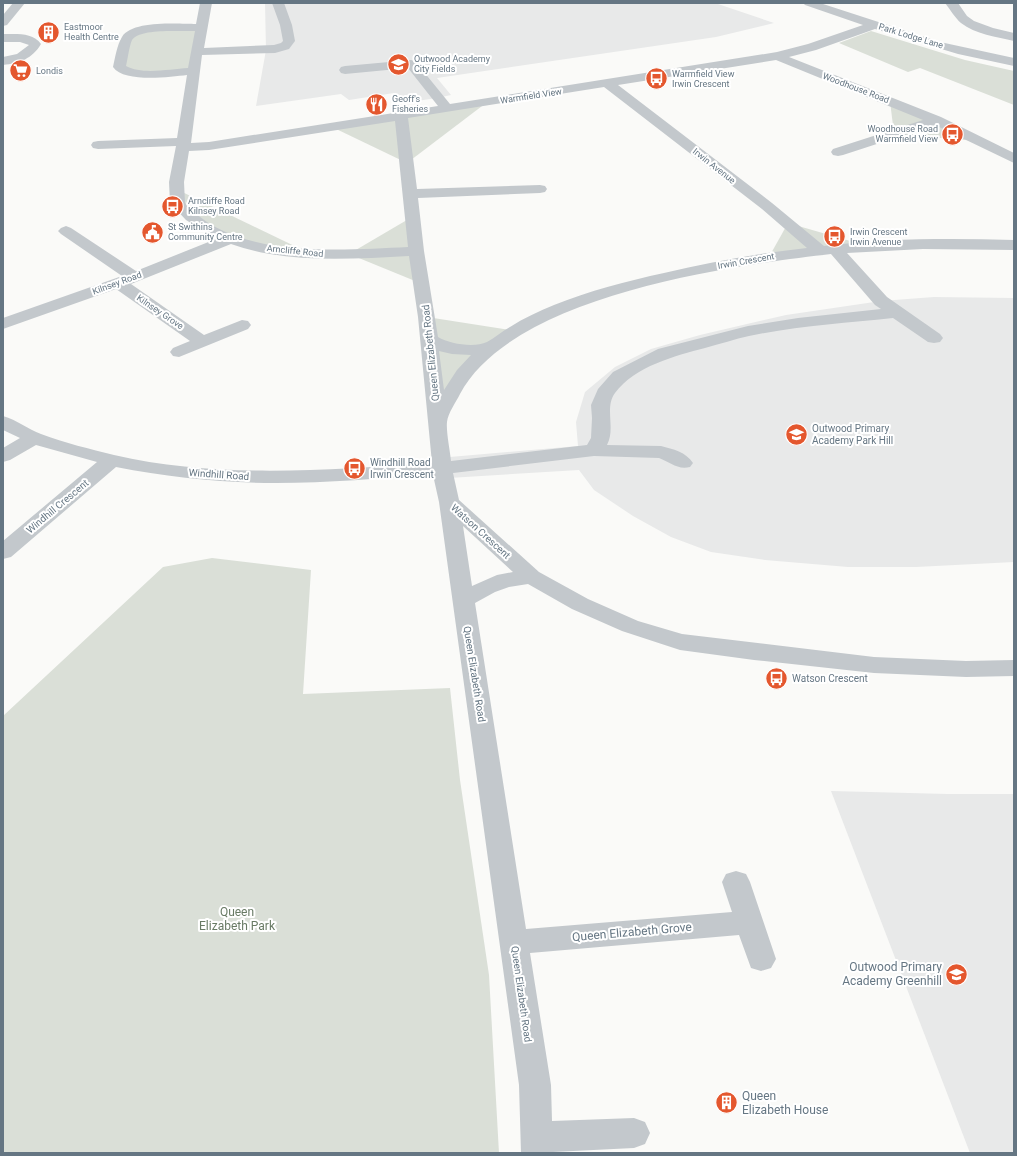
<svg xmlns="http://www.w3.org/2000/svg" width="1017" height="1156" viewBox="0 0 1017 1156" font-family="Roboto,sans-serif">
	<rect width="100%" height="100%" fill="#fafaf8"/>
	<!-- built -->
	<g fill="#e8e9e9">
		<path d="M 265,3 L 715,3 L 774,23 L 716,37 L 437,78 L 451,95 L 437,98 L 403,103 L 394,93 L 349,100 L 341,94 L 256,106 L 266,50 Z"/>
		<path d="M 934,297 L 1014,298 L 1014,562 L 916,567 L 848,567 L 765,560 L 711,552 L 671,537 L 633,516 L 594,490 L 579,470 L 449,478 L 450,457 L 578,446 L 576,422 L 585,392 L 615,367 L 651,349 L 700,335 L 786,315 L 881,301 Z"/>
		<path d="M 831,791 L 948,794 L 1014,794 L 1014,1153 L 970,1153 Z"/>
	</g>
	<!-- green -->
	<g fill="#dadfd7">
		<path d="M 201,27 L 194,71 L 139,73 L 121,69 L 127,38 L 139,31 Z"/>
		<path d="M 871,31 L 965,60 L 1014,71 L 1014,105 L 920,68 L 908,72 L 839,43 Z"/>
		<path d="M 890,101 L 977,141 L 894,134 Z"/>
		<path d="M 486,103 L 407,163 L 332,127 Z"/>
		<path d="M 176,189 L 309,253 L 256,246 L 192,218 Z"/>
		<path d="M 412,217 L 420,283 L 349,254 Z"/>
		<path d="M 788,223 L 871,247 L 769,257 Z"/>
		<path d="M 427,317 L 517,331 L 493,346 L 437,422 Z"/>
		<path d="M 212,558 L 311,570 L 303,694 L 450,688 L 460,780 L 489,975 L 499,1153 L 3,1153 L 3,716 L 163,567 Z"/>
	</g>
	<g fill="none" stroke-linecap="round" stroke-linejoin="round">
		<!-- minor -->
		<g fill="#c3c8cc" fill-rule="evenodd">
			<path d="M 13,3 L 25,3 L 7,25 L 3,26 L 3,15 Z"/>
			<path d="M 200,3 L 212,3 L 204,48 L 274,45 L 281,43 L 283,41 L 280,25 L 272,3 L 284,3 L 292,25 L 295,41 L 289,49 L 275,53 L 202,55 L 191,143 L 209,142 L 438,106 L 408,68 L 345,74 L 341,73 L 339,70 L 341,67 L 345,66 L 411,60 L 415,61 L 450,104 L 777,52 L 808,44 L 863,25 L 805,5 L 803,3 L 820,3 L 940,42 L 1014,58 L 1014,66 L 958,54 L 875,29 L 816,50 L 789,57 L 941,117 L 1014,153 L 1014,163 L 935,125 L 843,155 L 838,156 L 833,155 L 831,152 L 833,149 L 923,120 L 776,60 L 618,85 L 772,203 L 824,246 C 887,238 951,238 1014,240 L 1014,250 L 923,249 L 847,253 L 887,297 L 940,334 L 943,338 L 940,342 L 934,343 L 928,342 L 893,318 C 845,323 797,326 749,336 C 735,339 720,344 705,348 C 675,356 635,366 615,393 C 604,408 616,428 607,445 L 661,446 C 673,449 686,452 693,463 L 690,467 C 677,470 670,462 659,458 L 594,456 L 453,473 L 459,500 L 539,572 L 588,599 L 638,621 L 682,634 L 874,657 L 966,661 L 1014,660 L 1014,676 L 966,677 L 874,673 L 754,660 L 680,650 L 622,631 L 572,609 L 528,584 L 509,587 L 495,592 L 475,603 L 526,929 L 732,912 L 722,882 L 726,874 L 736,871 L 746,874 L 750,882 L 776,959 L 771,968 L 761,971 L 751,968 L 739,935 L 530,953 L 551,1085 L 552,1121 L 634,1118 L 645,1122 L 650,1133 L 645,1144 L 634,1148 L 553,1152 L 553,1153 L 521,1153 L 519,1085 L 439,502 L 433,475 C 381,478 328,483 276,483 C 222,483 168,477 116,467 L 11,557 L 3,559 L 3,541 L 97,462 L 36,445 L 10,460 L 3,462 L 3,448 L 20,438 L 3,430 L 3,416 C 17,420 28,429 41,434 C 65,443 90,449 114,455 C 218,479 326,470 432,463 L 418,317 L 409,256 C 349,259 288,264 231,244 L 131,284 L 204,335 L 242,320 L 248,321 L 251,325 L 248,329 L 179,357 L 173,356 L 170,352 L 173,348 L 190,341 L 116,289 L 3,329 L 3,318 L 122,276 L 61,234 L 58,231 L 61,228 L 66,226 L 71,228 L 136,271 L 216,239 L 186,220 L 170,203 L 169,182 L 176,146 L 98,149 L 93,148 L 91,145 L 93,142 L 98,141 L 177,138 L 187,75 C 169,77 124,83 113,67 C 115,58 117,45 122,37 C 132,20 179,24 196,24 ZM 173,31 L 195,31 L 188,68 C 170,69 142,75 126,66 C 128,58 129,47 132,40 C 138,31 163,31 173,31 ZM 604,87 L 762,209 L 807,248 C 759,253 712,262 664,273 C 627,281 589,291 554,305 C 539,311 524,318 510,327 C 502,331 495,338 487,342 C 474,348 450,344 438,337 L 424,251 L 418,198 L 540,193 L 545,192 L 547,189 L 545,186 L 540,185 L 417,189 L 408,118 ZM 395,121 L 408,247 C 339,250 235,260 185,203 L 184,182 L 189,151 L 209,150 ZM 831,254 L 875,305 L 881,309 L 798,318 L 748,326 L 658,349 L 613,372 L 598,389 L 591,405 L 592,418 L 591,438 L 587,445 L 451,461 C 450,450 446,432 447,422 C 448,413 456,402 460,394 C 513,295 729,266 831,254 ZM 439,351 L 452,354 L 471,355 L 457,370 L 444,390 ZM 463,526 L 513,572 L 497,575 L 472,586 Z"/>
			<path d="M 945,3 L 958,3 L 967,16 L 974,21 L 993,28 L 1014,33 L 1014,41 C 997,37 975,34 961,23 C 955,18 950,9 945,3 Z"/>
			<path d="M 3,34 C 16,34 33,32 41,44 C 32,59 20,63 3,65 L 3,57 L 17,54 L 29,45 L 20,42 L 3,42 Z"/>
		</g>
	</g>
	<!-- icons -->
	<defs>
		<symbol id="building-disc" viewBox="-11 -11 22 22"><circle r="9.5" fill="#e4572e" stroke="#fff"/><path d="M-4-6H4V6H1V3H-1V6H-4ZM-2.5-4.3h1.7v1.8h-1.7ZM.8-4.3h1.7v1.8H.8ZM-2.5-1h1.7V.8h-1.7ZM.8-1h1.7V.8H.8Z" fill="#fff"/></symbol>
		<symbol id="school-disc" viewBox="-11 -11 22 22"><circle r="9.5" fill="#e4572e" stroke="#fff"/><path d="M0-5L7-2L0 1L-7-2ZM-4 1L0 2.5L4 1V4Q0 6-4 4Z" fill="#fff"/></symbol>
		<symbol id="supermarket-disc" viewBox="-11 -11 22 22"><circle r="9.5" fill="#e4572e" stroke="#fff"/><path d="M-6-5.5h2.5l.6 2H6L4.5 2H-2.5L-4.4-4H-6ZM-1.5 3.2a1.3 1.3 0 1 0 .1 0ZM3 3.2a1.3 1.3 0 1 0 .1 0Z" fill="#fff"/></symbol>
		<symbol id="bus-disc" viewBox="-11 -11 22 22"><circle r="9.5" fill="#e4572e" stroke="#fff"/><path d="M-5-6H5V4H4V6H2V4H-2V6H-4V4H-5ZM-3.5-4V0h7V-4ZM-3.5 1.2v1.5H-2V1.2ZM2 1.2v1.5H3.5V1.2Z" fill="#fff"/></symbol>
		<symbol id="restaurant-disc" viewBox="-11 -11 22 22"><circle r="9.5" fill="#e4572e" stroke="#fff"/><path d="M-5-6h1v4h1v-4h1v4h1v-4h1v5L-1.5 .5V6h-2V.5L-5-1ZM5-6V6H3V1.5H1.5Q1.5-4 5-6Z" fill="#fff"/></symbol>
		<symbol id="civic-disc" viewBox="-11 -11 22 22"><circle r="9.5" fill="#e4572e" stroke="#fff"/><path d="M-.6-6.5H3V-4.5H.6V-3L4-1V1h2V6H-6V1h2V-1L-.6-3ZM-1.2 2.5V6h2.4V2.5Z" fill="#fff"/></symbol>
	</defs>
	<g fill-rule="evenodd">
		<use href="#building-disc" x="36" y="20" width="25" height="25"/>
		<use href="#school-disc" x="386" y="52" width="25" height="25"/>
		<use href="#supermarket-disc" x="8" y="58" width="25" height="25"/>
		<use href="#bus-disc" x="644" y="66" width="25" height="25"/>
		<use href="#restaurant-disc" x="364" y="92" width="25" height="25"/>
		<use href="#bus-disc" x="940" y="122" width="25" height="25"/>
		<use href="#bus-disc" x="160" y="194" width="25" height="25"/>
		<use href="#civic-disc" x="140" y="220" width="25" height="25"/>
		<use href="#bus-disc" x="822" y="224" width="25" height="25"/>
		<use href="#school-disc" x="784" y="422" width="25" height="25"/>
		<use href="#bus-disc" x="342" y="456" width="25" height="25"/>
		<use href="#bus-disc" x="764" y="666" width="25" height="25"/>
		<use href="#school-disc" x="944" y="962" width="25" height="25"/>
		<use href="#building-disc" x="714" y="1090" width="25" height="25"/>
	</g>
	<g text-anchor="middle" stroke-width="4" stroke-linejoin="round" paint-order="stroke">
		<!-- far-poi labels -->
		<g font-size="9" fill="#657683" stroke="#fff" text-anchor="start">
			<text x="64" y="30">Eastmoor<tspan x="64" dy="10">Health Centre</tspan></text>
			<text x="414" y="62">Outwood Academy<tspan x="414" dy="10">City Fields</tspan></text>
			<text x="36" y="74">Londis</text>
			<text x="672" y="77">Warmfield View<tspan x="672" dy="10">Irwin Crescent</tspan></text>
			<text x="392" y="102">Geoff's<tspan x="392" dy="10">Fisheries</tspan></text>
			<text x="938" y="132" text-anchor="end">Woodhouse Road<tspan x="938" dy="10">Warmfield View</tspan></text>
			<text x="188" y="204">Arncliffe Road<tspan x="188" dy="10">Kilnsey Road</tspan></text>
			<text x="168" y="230">St Swithins<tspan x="168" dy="10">Community Centre</tspan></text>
			<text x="850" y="235">Irwin Crescent<tspan x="850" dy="10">Irwin Avenue</tspan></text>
		</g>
		<!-- far-street labels -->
		<g font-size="9" fill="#657683" stroke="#fff">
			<text transform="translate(911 36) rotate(17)" y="3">Park Lodge Lane</text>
			<text transform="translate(856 88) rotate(21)" y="3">Woodhouse Road</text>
			<text transform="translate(531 96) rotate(-9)" y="3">Warmfield View</text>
			<text transform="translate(714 166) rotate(38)" y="3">Irwin Avenue</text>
			<text transform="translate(295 251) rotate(6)" y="3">Arncliffe Road</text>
			<text transform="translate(746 261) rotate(-10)" y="3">Irwin Crescent</text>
			<text transform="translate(117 283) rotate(-20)" y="3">Kilnsey Road</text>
			<text transform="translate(160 312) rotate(34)" y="3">Kilnsey Grove</text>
		</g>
		<!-- street labels -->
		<g font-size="10" fill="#657683" stroke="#fff">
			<text transform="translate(430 353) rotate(-96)" y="4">Queen Elizabeth Road</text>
			<text transform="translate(219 474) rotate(4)" y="4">Windhill Road</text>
			<text transform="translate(57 506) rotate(-40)" y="4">Windhill Crescent</text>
			<text transform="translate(481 531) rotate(42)" y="4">Watson Crescent</text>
			<text transform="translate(475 674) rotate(81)" y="4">Queen Elizabeth Road</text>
			<text transform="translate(522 994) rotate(82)" y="4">Queen Elizabeth Road</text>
		</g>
		<!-- poi labels -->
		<g font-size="10" fill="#657683" stroke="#fff" text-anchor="start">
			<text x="812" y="432">Outwood Primary<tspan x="812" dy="12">Academy Park Hill</tspan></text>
			<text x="370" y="466">Windhill Road<tspan x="370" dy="12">Irwin Crescent</tspan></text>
			<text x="792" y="682">Watson Crescent</text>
		</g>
		<!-- near-park labels -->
		<g font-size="12" fill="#687a64" stroke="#fff">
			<text x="237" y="916">Queen<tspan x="237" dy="14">Elizabeth Park</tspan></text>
		</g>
		<!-- near-street labels -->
		<g font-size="12" fill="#657683" stroke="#fff">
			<text transform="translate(632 932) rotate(-5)" y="4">Queen Elizabeth Grove</text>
		</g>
		<!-- near-poi labels -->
		<g font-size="12" fill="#657683" stroke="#fff" text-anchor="end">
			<text x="942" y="971">Outwood Primary<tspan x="942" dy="14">Academy Greenhill</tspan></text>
			<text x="742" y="1100" text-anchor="start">Queen<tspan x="742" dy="14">Elizabeth House</tspan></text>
		</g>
	</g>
	<!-- border -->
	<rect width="1017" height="1156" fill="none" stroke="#657683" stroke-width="8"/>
</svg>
